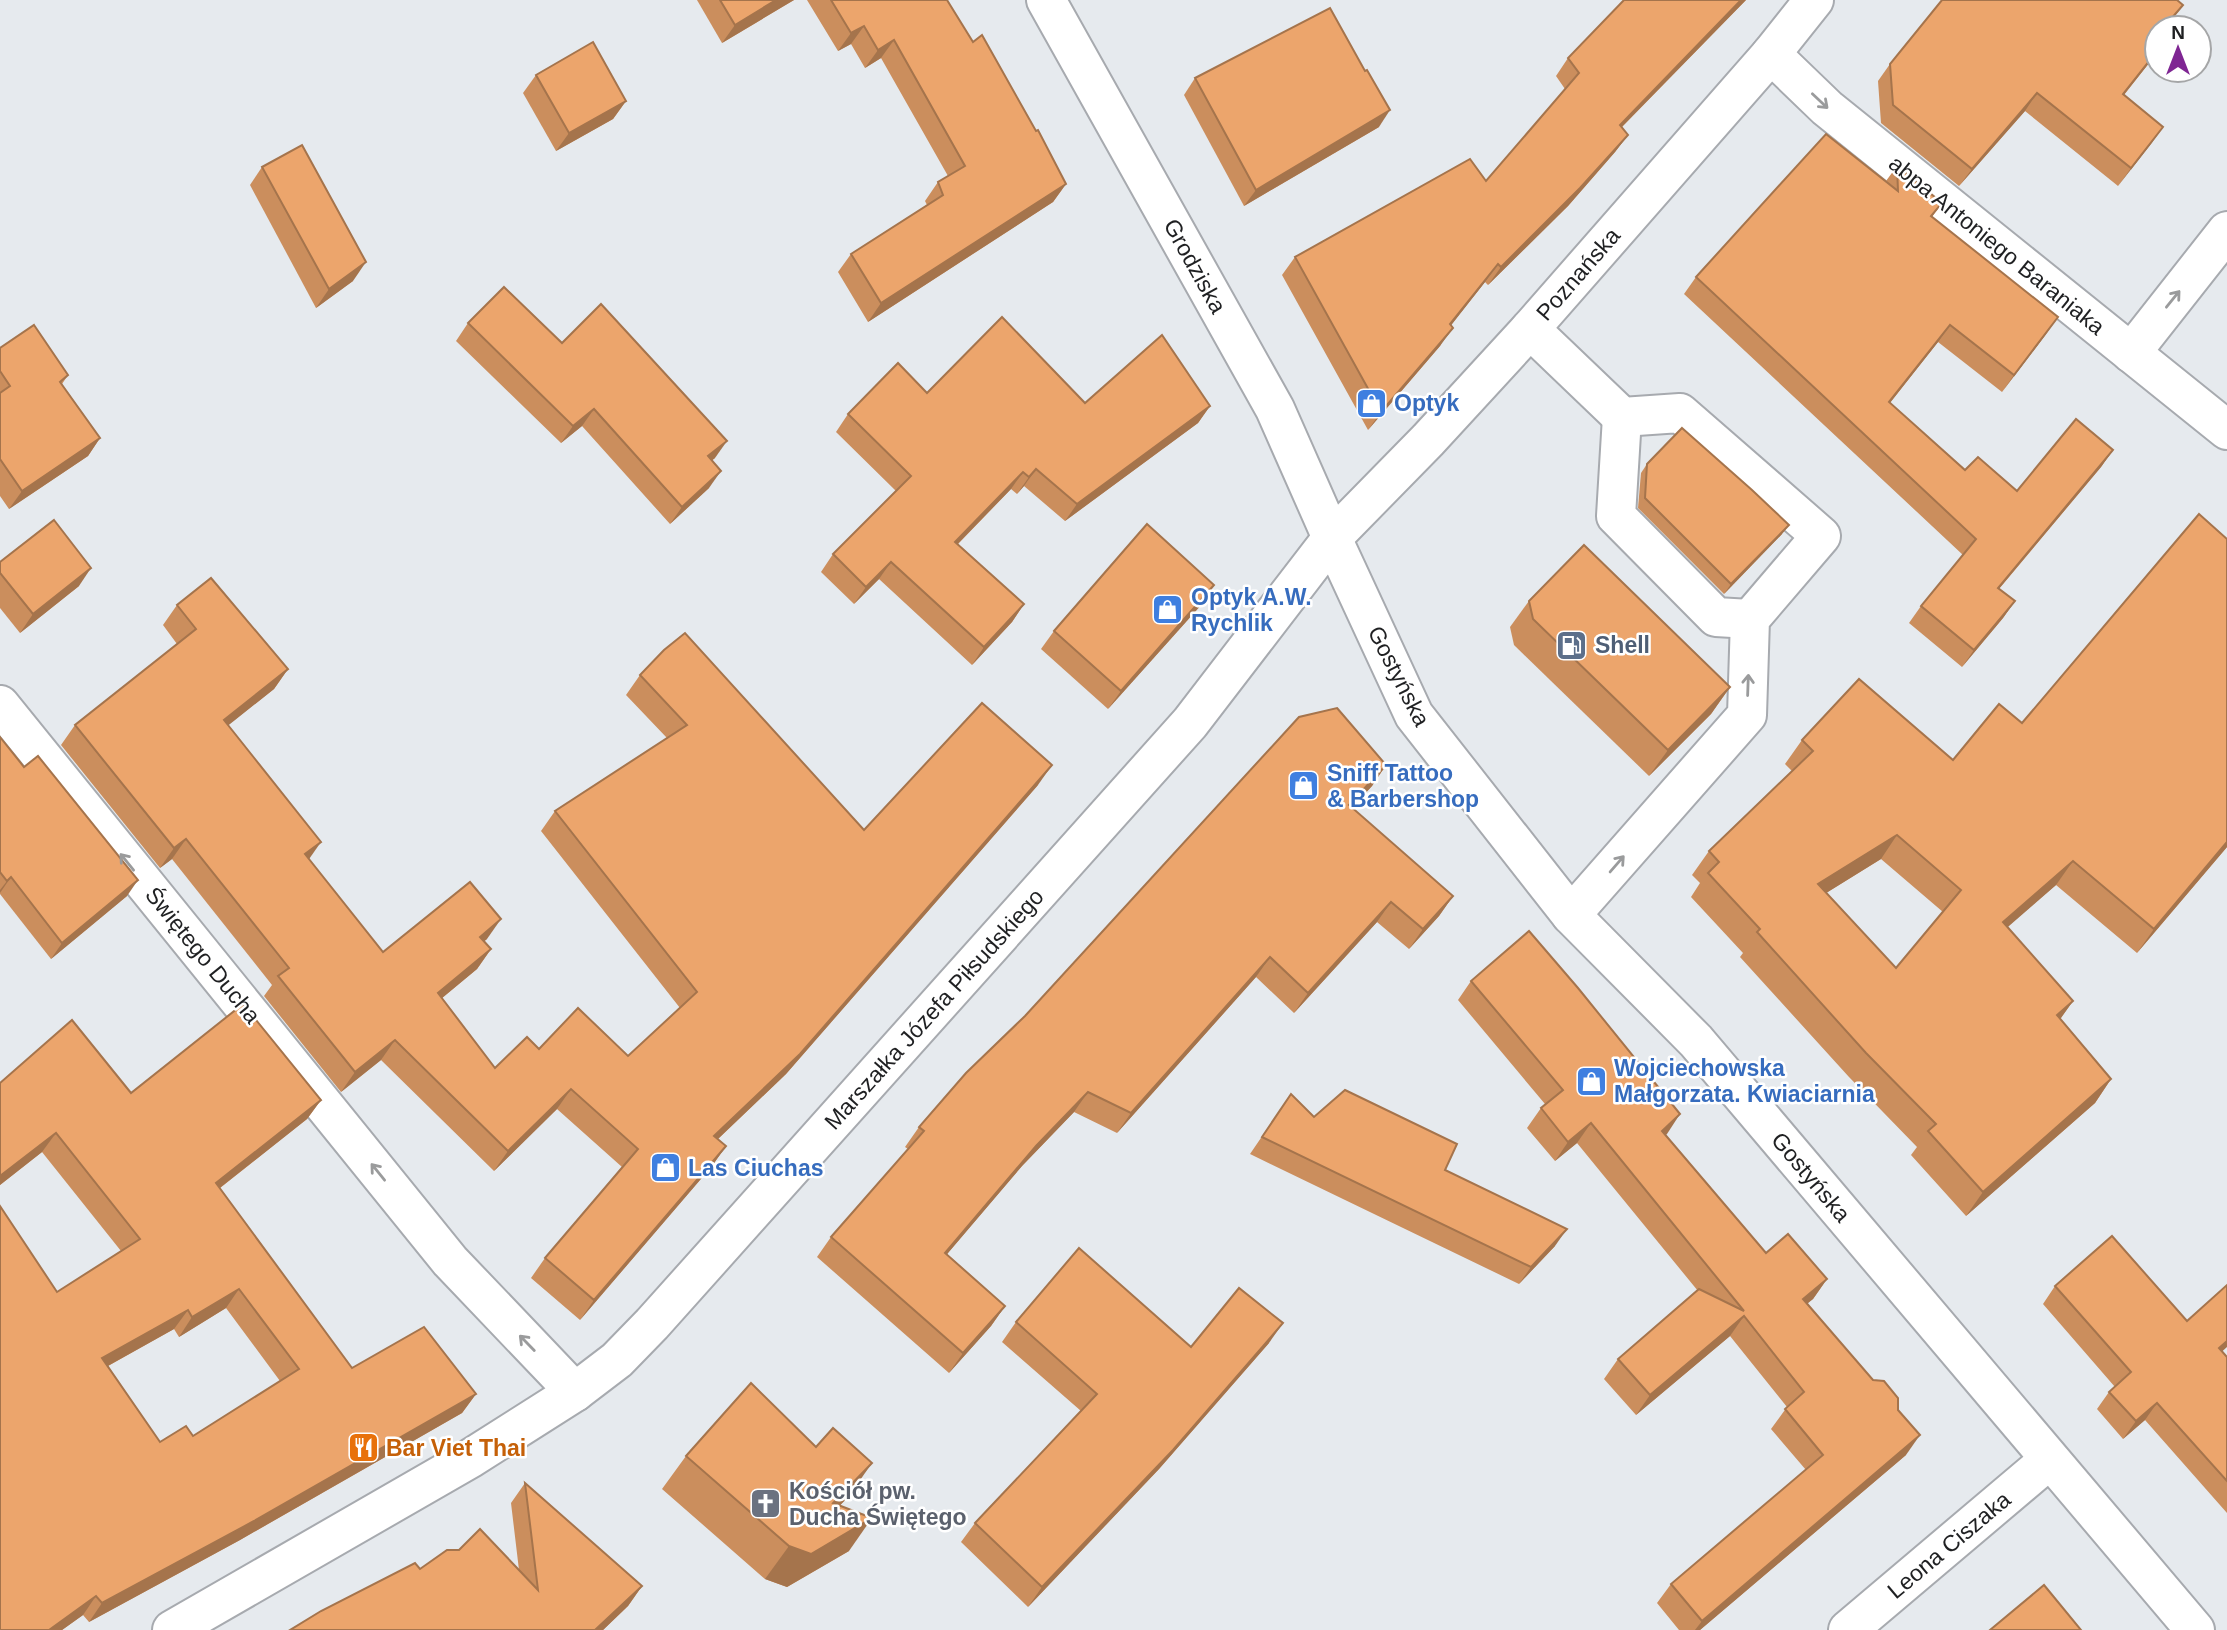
<svg xmlns="http://www.w3.org/2000/svg" width="2227" height="1630" viewBox="0 0 2227 1630" font-family="Arial,sans-serif">
	<rect width="100%" height="100%" fill="#e6eaee"/>
	<g fill="none" stroke-linecap="round" stroke-linejoin="round">
		<defs>
			<g id="minor">
				<path d="M 1771,54 L 1827,108 L 2227,430"/>
				<path d="M 1530,329 L 1622,417 L 1680,413 L 1821,536 L 1750,619 L 1747,715 L 1571,915"/>
				<path d="M 2131,353 L 2227,231"/>
				<path d="M 1622,417 L 1616,516 L 1716,617 L 1750,619"/>
				<path d="M 0,705 L 450,1261 L 575,1392"/>
				<path d="M 172,1630 L 471,1458 L 575,1392 L 617,1360 L 652,1324 L 1190,723 L 1332,538 L 1428,440 L 1530,329 L 1771,54 L 1814,0"/>
				<path d="M 1848,1630 L 2049,1460"/>
			</g>
			<path id="major" d="M 1046,0 L 1275,409 L 1332,538 L 1414,715 L 1571,915 L 1696,1041 L 2195,1630"/>
		</defs>
		<!-- minor casing -->
		<use href="#minor" stroke="#a7aaaf" stroke-width="42"/>
		<!-- major casing -->
		<use href="#major" stroke="#a7aaaf" stroke-width="42"/>
		<!-- minor -->
		<use href="#minor" stroke="#fff" stroke-width="38"/>
		<!-- major -->
		<use href="#major" stroke="#fff" stroke-width="38"/>
	</g>
	<!-- wall -->
	<g fill="#cb8e5d" fill-rule="evenodd">
		<path d="M 697,0 L 794,0 L 722,43 Z"/>
		<path d="M 807,0 L 947,0 L 973,42 L 1066,184 L 1053,202 L 868,322 L 838,272 L 851,254 L 927,205 L 925,201 L 938,182 L 948,176 L 881,58 L 865,68 L 851,44 L 838,51 Z"/>
		<path d="M 1624,0 L 1746,0 L 1622,127 L 1628,135 L 1615,152 L 1568,206 L 1488,285 L 1485,282 L 1451,325 L 1440,346 L 1368,430 L 1282,275 L 1295,257 L 1486,181 L 1565,89 L 1556,76 L 1568,58 Z"/>
		<path d="M 2183,5 L 2166,28 L 2157,53 L 2124,95 L 2163,127 L 2118,186 L 2025,111 L 1959,186 L 1881,123 L 1878,81 L 1890,64 Z"/>
		<path d="M 536,75 L 626,101 L 613,119 L 556,151 L 523,93 Z"/>
		<path d="M 1195,78 L 1379,127 L 1244,206 L 1184,95 Z"/>
		<path d="M 1897,166 L 1942,203 L 1932,217 L 2046,334 L 2002,392 L 1938,342 L 1890,403 L 1965,470 L 2017,491 L 2113,450 L 2101,467 L 1999,589 L 2015,601 L 2003,618 L 1962,667 L 1909,623 L 1921,606 L 1963,555 L 1684,294 L 1696,277 L 1886,181 Z"/>
		<path d="M 262,167 L 353,281 L 316,308 L 250,185 Z"/>
		<path d="M 468,323 L 562,343 L 715,458 L 712,460 L 709,488 L 670,524 L 582,426 L 561,443 L 456,341 Z"/>
		<path d="M 0,348 L 68,375 L 62,384 L 100,438 L 88,456 L 9,509 L 0,496 Z"/>
		<path d="M 927,393 L 1085,403 L 1210,406 L 1198,423 L 1065,521 L 1024,486 L 1017,494 L 1011,489 L 958,544 L 1024,604 L 1012,622 L 972,665 L 879,579 L 854,604 L 821,572 L 833,554 L 896,491 L 836,432 L 848,414 Z"/>
		<path d="M 1647,464 L 1782,534 L 1724,594 L 1638,508 L 1641,473 Z"/>
		<path d="M 0,562 L 79,586 L 20,633 L 0,608 Z"/>
		<path d="M 1214,585 L 1202,604 L 1108,709 L 1041,649 L 1054,631 Z"/>
		<path d="M 1529,601 L 1730,687 L 1711,714 L 1649,776 L 1514,645 L 1510,627 Z"/>
		<path d="M 177,605 L 288,669 L 274,689 L 228,725 L 309,859 L 383,952 L 487,939 L 484,941 L 491,949 L 477,969 L 442,998 L 495,1068 L 539,1049 L 628,1056 L 680,1008 L 541,831 L 555,811 L 667,738 L 626,695 L 640,675 L 864,830 L 1038,785 L 786,1074 L 718,1139 L 726,1146 L 712,1166 L 580,1320 L 531,1278 L 545,1258 L 622,1167 L 557,1109 L 494,1171 L 381,1060 L 341,1092 L 264,996 L 272,985 L 172,859 L 160,868 L 61,745 L 75,725 L 177,644 L 163,625 Z"/>
		<path d="M 2022,723 L 2227,847 L 2137,953 L 2056,885 L 2007,927 L 2073,1001 L 2060,1019 L 2111,1079 L 2095,1103 L 1966,1216 L 1911,1155 L 1917,1147 L 1849,1077 L 1740,957 L 1743,953 L 1691,897 L 1700,883 L 1692,875 L 1709,851 L 1792,771 L 1785,764 L 1802,740 L 1953,760 ZM 1881,859 L 1943,912 L 1896,968 L 1826,893 Z"/>
		<path d="M 0,737 L 127,896 L 51,959 L 0,894 Z"/>
		<path d="M 1386,765 L 1372,786 L 1352,808 L 1453,896 L 1439,916 L 1409,949 L 1377,922 L 1294,1013 L 1256,977 L 1117,1133 L 1074,1112 L 1022,1166 L 947,1254 L 1005,1306 L 991,1326 L 949,1373 L 817,1257 L 831,1237 L 908,1149 L 905,1147 L 919,1127 Z"/>
		<path d="M 1471,981 L 1666,1135 L 1766,1253 L 1827,1279 L 1813,1299 L 1807,1303 L 1898,1410 L 1906,1455 L 1700,1630 L 1679,1630 L 1657,1603 L 1671,1584 L 1806,1470 L 1771,1429 L 1787,1407 L 1730,1336 L 1636,1415 L 1604,1379 L 1618,1359 L 1698,1291 L 1577,1143 L 1555,1161 L 1527,1128 L 1541,1108 L 1545,1104 L 1458,1000 Z"/>
		<path d="M 0,1083 L 131,1093 L 321,1100 L 307,1119 L 220,1188 L 352,1368 L 476,1394 L 462,1413 L 240,1540 L 89,1622 L 83,1615 L 62,1630 L 0,1630 L 57,1292 L 121,1251 L 42,1152 L 0,1185 ZM 226,1308 L 280,1381 L 193,1436 L 160,1442 L 108,1366 L 174,1329 L 179,1337 Z"/>
		<path d="M 1291,1094 L 1314,1117 L 1445,1170 L 1555,1246 L 1519,1284 L 1250,1154 Z"/>
		<path d="M 2055,1286 L 2222,1352 L 2227,1357 L 2227,1513 L 2145,1420 L 2123,1439 L 2097,1409 L 2109,1392 L 2115,1387 L 2043,1304 Z"/>
		<path d="M 1016,1322 L 1191,1347 L 1269,1343 L 1159,1469 L 1028,1607 L 961,1542 L 975,1523 L 1081,1411 L 1002,1342 Z"/>
		<path d="M 686,1456 L 849,1496 L 839,1506 L 849,1551 L 787,1587 L 765,1579 L 662,1489 Z"/>
		<path d="M 525,1483 L 642,1586 L 628,1606 L 603,1630 L 290,1630 L 420,1569 L 519,1570 L 511,1503 Z"/>
	</g>
	<!-- shaded-wall -->
	<g fill="#a5744c">
		<path d="M 776,0 L 794,0 L 722,43 L 735,25 Z"/>
		<path d="M 1741,0 L 1746,0 L 1607,142 L 1620,125 Z"/>
		<path d="M 2183,5 L 2170,22 L 2166,28 L 2164,28 Z"/>
		<path d="M 864,26 L 851,44 L 838,51 L 851,33 Z"/>
		<path d="M 894,40 L 881,58 L 865,68 L 878,50 Z"/>
		<path d="M 2157,51 L 2157,53 L 2110,112 L 2123,94 Z"/>
		<path d="M 2037,93 L 2025,111 L 1959,186 L 1972,169 Z"/>
		<path d="M 626,101 L 613,119 L 556,151 L 569,133 Z"/>
		<path d="M 1390,110 L 1379,127 L 1244,206 L 1256,190 Z"/>
		<path d="M 2163,127 L 2151,144 L 2118,186 L 2131,168 Z"/>
		<path d="M 1628,135 L 1615,152 L 1568,206 L 1488,285 L 1501,267 Z"/>
		<path d="M 1066,184 L 1053,202 L 868,322 L 881,303 Z"/>
		<path d="M 366,262 L 353,281 L 316,308 L 329,289 Z"/>
		<path d="M 1498,264 L 1485,282 L 1438,342 L 1450,324 Z"/>
		<path d="M 2058,317 L 2046,334 L 2002,392 L 2014,375 Z"/>
		<path d="M 1950,325 L 1938,342 L 1877,419 L 1889,402 Z"/>
		<path d="M 1453,328 L 1440,346 L 1368,430 L 1381,412 Z"/>
		<path d="M 1210,406 L 1198,423 L 1065,521 L 1077,504 Z"/>
		<path d="M 594,409 L 582,426 L 561,443 L 573,426 Z"/>
		<path d="M 100,438 L 88,456 L 9,509 L 22,491 Z"/>
		<path d="M 727,441 L 715,458 L 696,473 L 708,456 Z"/>
		<path d="M 2113,450 L 2101,467 L 1986,604 L 1998,588 Z"/>
		<path d="M 1036,469 L 1024,486 L 1017,494 L 1029,477 Z"/>
		<path d="M 721,471 L 709,488 L 670,524 L 682,507 Z"/>
		<path d="M 1023,472 L 1011,489 L 943,559 L 955,542 Z"/>
		<path d="M 1789,525 L 1782,534 L 1724,594 L 1731,584 Z"/>
		<path d="M 891,562 L 879,579 L 854,604 L 866,587 Z"/>
		<path d="M 91,568 L 79,586 L 20,633 L 33,614 Z"/>
		<path d="M 1214,585 L 1202,604 L 1108,709 L 1121,691 Z"/>
		<path d="M 2015,601 L 2003,618 L 1962,667 L 1974,650 Z"/>
		<path d="M 1024,604 L 1012,622 L 972,665 L 984,647 Z"/>
		<path d="M 288,669 L 274,689 L 210,740 L 224,720 Z"/>
		<path d="M 1730,687 L 1711,714 L 1649,776 L 1668,750 Z"/>
		<path d="M 1052,765 L 1038,785 L 786,1074 L 700,1156 L 714,1136 Z"/>
		<path d="M 1386,765 L 1372,786 L 1335,826 L 1349,805 Z"/>
		<path d="M 1897,835 L 1881,859 L 1802,908 L 1818,884 Z"/>
		<path d="M 186,839 L 172,859 L 160,868 L 174,848 Z"/>
		<path d="M 321,842 L 307,862 L 305,854 Z"/>
		<path d="M 2227,842 L 2227,847 L 2137,953 L 2154,929 Z"/>
		<path d="M 2073,861 L 2056,885 L 1986,946 L 2003,922 Z"/>
		<path d="M 11,877 L 0,893 L 0,890 L 7,881 Z"/>
		<path d="M 138,880 L 127,896 L 51,959 L 62,943 Z"/>
		<path d="M 1453,896 L 1439,916 L 1409,949 L 1423,929 Z"/>
		<path d="M 1391,902 L 1377,922 L 1294,1013 L 1308,993 Z"/>
		<path d="M 501,919 L 487,939 L 466,957 L 480,937 Z"/>
		<path d="M 491,949 L 477,969 L 424,1013 L 438,993 Z"/>
		<path d="M 1270,957 L 1256,977 L 1117,1133 L 1131,1113 Z"/>
		<path d="M 2073,1001 L 2056,1025 L 2057,1015 Z"/>
		<path d="M 395,1040 L 381,1060 L 341,1092 L 355,1072 Z"/>
		<path d="M 2111,1079 L 2095,1103 L 1966,1216 L 1983,1192 Z"/>
		<path d="M 571,1089 L 557,1109 L 494,1171 L 508,1151 Z"/>
		<path d="M 1088,1092 L 1074,1112 L 1022,1166 L 931,1273 L 945,1253 L 1036,1146 Z"/>
		<path d="M 321,1100 L 307,1119 L 202,1202 L 216,1183 Z"/>
		<path d="M 1680,1114 L 1667,1134 L 1648,1151 L 1662,1131 Z"/>
		<path d="M 1591,1123 L 1577,1143 L 1555,1161 L 1568,1142 Z"/>
		<path d="M 56,1133 L 42,1152 L 0,1185 L 0,1176 Z"/>
		<path d="M 726,1146 L 712,1166 L 580,1320 L 594,1300 Z"/>
		<path d="M 1567,1229 L 1555,1246 L 1519,1284 L 1531,1267 Z"/>
		<path d="M 1827,1279 L 1813,1299 L 1790,1318 L 1803,1299 Z"/>
		<path d="M 239,1289 L 226,1308 L 179,1337 L 192,1317 Z"/>
		<path d="M 1005,1306 L 991,1326 L 949,1373 L 963,1353 Z"/>
		<path d="M 188,1310 L 174,1329 L 88,1377 L 102,1358 Z"/>
		<path d="M 1744,1316 L 1730,1336 L 1636,1415 L 1650,1395 Z"/>
		<path d="M 1283,1323 L 1269,1343 L 1159,1469 L 1028,1607 L 1042,1587 Z"/>
		<path d="M 2227,1341 L 2227,1347 L 2206,1366 L 2219,1348 Z"/>
		<path d="M 476,1394 L 462,1413 L 240,1540 L 89,1622 L 102,1603 Z"/>
		<path d="M 2157,1403 L 2145,1420 L 2123,1439 L 2136,1421 Z"/>
		<path d="M 1920,1435 L 1906,1455 L 1700,1630 L 1695,1630 L 1702,1621 Z"/>
		<path d="M 872,1463 L 849,1496 L 810,1537 L 833,1503 Z"/>
		<path d="M 872,1518 L 849,1551 L 787,1587 L 765,1579 L 789,1546 Z"/>
		<path d="M 642,1586 L 628,1606 L 603,1630 L 595,1630 Z"/>
		<path d="M 96,1596 L 83,1615 L 62,1630 L 49,1630 Z"/>
	</g>
	<!-- building -->
	<g fill="#eca56c" stroke="#a5744c" stroke-width="2" fill-rule="evenodd">
		<path d="M 720,0 L 776,0 L 735,25 Z"/>
		<path d="M 831,0 L 947,0 L 973,42 L 982,35 L 1036,131 L 1038,130 L 1066,184 L 881,303 L 851,254 L 943,195 L 938,182 L 965,166 L 894,40 L 878,50 L 864,26 L 851,33 Z"/>
		<path d="M 1624,0 L 1741,0 L 1620,125 L 1628,135 L 1580,188 L 1501,267 L 1498,264 L 1450,324 L 1453,328 L 1381,412 L 1295,257 L 1470,159 L 1486,181 L 1579,73 L 1568,58 Z"/>
		<path d="M 1942,0 L 2177,0 L 2183,5 L 2165,26 L 2166,28 L 2157,28 L 2157,51 L 2123,94 L 2163,127 L 2131,168 L 2037,93 L 1972,169 L 1893,105 L 1890,64 Z"/>
		<path d="M 1330,8 L 1365,71 L 1367,70 L 1390,110 L 1256,190 L 1195,78 Z"/>
		<path d="M 593,42 L 626,101 L 569,133 L 536,75 Z"/>
		<path d="M 1826,134 L 1898,191 L 1897,166 L 1942,203 L 1931,216 L 2058,317 L 2014,375 L 1950,325 L 1889,402 L 1965,470 L 1978,457 L 2017,491 L 2076,419 L 2113,450 L 1998,588 L 2015,601 L 1974,650 L 1921,606 L 1976,539 L 1696,277 Z"/>
		<path d="M 302,145 L 366,262 L 329,289 L 262,167 Z"/>
		<path d="M 504,287 L 562,343 L 601,304 L 727,441 L 708,456 L 721,471 L 682,507 L 594,409 L 573,426 L 468,323 Z"/>
		<path d="M 1002,317 L 1085,403 L 1162,335 L 1210,406 L 1077,504 L 1036,469 L 1029,477 L 1023,472 L 955,542 L 1024,604 L 984,647 L 891,562 L 866,587 L 833,554 L 911,476 L 848,414 L 898,363 L 927,393 Z"/>
		<path d="M 34,325 L 68,375 L 60,382 L 100,438 L 22,491 L 0,459 L 0,393 L 10,386 L 0,371 L 0,348 Z"/>
		<path d="M 1682,428 L 1752,490 L 1789,525 L 1731,584 L 1645,498 L 1647,464 Z"/>
		<path d="M 2199,514 L 2227,539 L 2227,842 L 2154,929 L 2073,861 L 2003,922 L 2073,1001 L 2057,1015 L 2111,1079 L 1983,1192 L 1928,1131 L 1936,1124 L 1866,1053 L 1757,932 L 1760,929 L 1708,873 L 1719,862 L 1709,851 L 1813,751 L 1802,740 L 1859,679 L 1953,760 L 1999,704 L 2022,723 ZM 1897,835 L 1961,890 L 1896,968 L 1818,884 Z"/>
		<path d="M 54,520 L 91,568 L 33,614 L 0,573 L 0,562 Z"/>
		<path d="M 1147,524 L 1214,585 L 1121,691 L 1054,631 Z"/>
		<path d="M 1584,545 L 1730,687 L 1668,750 L 1533,619 L 1529,601 Z"/>
		<path d="M 211,578 L 288,669 L 224,720 L 321,842 L 305,854 L 383,952 L 470,882 L 501,919 L 480,937 L 491,949 L 438,993 L 495,1068 L 527,1037 L 539,1049 L 578,1008 L 628,1056 L 697,992 L 555,811 L 687,725 L 640,675 L 664,650 L 685,633 L 864,830 L 982,703 L 1052,765 L 800,1054 L 714,1136 L 726,1146 L 594,1300 L 545,1258 L 638,1149 L 571,1089 L 508,1151 L 395,1040 L 355,1072 L 278,976 L 289,968 L 186,839 L 174,848 L 75,725 L 196,629 L 177,605 Z"/>
		<path d="M 1337,708 L 1386,765 L 1349,805 L 1453,896 L 1423,929 L 1391,902 L 1308,993 L 1270,957 L 1131,1113 L 1088,1092 L 1036,1146 L 945,1253 L 1005,1306 L 963,1353 L 831,1237 L 924,1131 L 919,1127 L 966,1073 L 1025,1016 L 1299,717 Z"/>
		<path d="M 0,737 L 24,767 L 38,756 L 138,880 L 62,943 L 11,877 L 7,881 L 0,872 Z"/>
		<path d="M 1529,931 L 1578,988 L 1680,1114 L 1662,1131 L 1766,1253 L 1788,1234 L 1827,1279 L 1803,1299 L 1873,1380 L 1884,1381 L 1898,1398 L 1898,1410 L 1920,1435 L 1702,1621 L 1671,1584 L 1823,1455 L 1785,1409 L 1804,1392 L 1744,1316 L 1650,1395 L 1618,1359 L 1699,1289 L 1744,1311 L 1591,1123 L 1568,1142 L 1541,1108 L 1563,1090 L 1471,981 Z"/>
		<path d="M 243,1004 L 321,1100 L 216,1183 L 352,1368 L 424,1327 L 476,1394 L 254,1521 L 102,1603 L 96,1596 L 49,1630 L 0,1630 L 0,1206 L 57,1292 L 140,1239 L 56,1133 L 0,1176 L 0,1083 L 72,1020 L 131,1093 ZM 239,1289 L 299,1369 L 193,1436 L 186,1426 L 160,1442 L 102,1358 L 188,1310 L 192,1317 Z"/>
		<path d="M 1345,1090 L 1457,1144 L 1445,1170 L 1567,1229 L 1531,1267 L 1262,1137 L 1291,1094 L 1314,1117 Z"/>
		<path d="M 2112,1236 L 2187,1321 L 2227,1285 L 2227,1341 L 2219,1348 L 2227,1357 L 2227,1481 L 2157,1403 L 2136,1421 L 2109,1392 L 2131,1372 L 2055,1286 Z"/>
		<path d="M 1079,1248 L 1191,1347 L 1239,1288 L 1283,1323 L 1173,1450 L 1042,1587 L 975,1523 L 1097,1394 L 1016,1322 Z"/>
		<path d="M 751,1383 L 816,1447 L 833,1428 L 872,1463 L 833,1503 L 872,1518 L 811,1554 L 789,1546 L 686,1456 Z"/>
		<path d="M 525,1483 L 642,1586 L 595,1630 L 290,1630 L 321,1611 L 415,1563 L 420,1569 L 447,1550 L 459,1550 L 480,1529 L 538,1590 Z"/>
		<path d="M 2044,1585 L 2081,1630 L 1990,1630 Z"/>
	</g>
	<!-- one-way arrows -->
	<defs><path id="oneway-shaft" d="M-6 0H5M1.5-3L5.5 0L1.5 3" fill="none" stroke-width="1.6" stroke-linecap="round" stroke-linejoin="round" transform="scale(1.75)"/></defs>
	<g stroke="#9a9b9c">
		<use href="#oneway-shaft" transform="translate(1820 101) rotate(43)"/>
		<use href="#oneway-shaft" transform="translate(2173 299) rotate(-51)"/>
		<use href="#oneway-shaft" transform="translate(1748 685) rotate(-88)"/>
		<use href="#oneway-shaft" transform="translate(127 862) rotate(-129)"/>
		<use href="#oneway-shaft" transform="translate(1617 864) rotate(-49)"/>
		<use href="#oneway-shaft" transform="translate(378 1172) rotate(-129)"/>
		<use href="#oneway-shaft" transform="translate(527 1343) rotate(-134)"/>
	</g>
	<!-- icons -->
	<defs>
		<symbol id="shop-square" viewBox="-11 -11 22 22"><rect x="-9" y="-9" width="18" height="18" rx="4" fill="#3f7fe0" stroke="#fff"/><path d="M-5-2.5h2.3a2.7 3.5 0 0 1 5.4 0H5L5.5 6h-11ZM-1.5-2.5h3a1.5 2.3 0 0 0-3 0Z" fill="#fff"/></symbol>
		<symbol id="fuel-square" viewBox="-11 -11 22 22"><rect x="-9" y="-9" width="18" height="18" rx="4" fill="#5c6f8a" stroke="#fff"/><path d="M-5.5-6h7V0h2V4h1.3V-2.5L3-4.5l.8-.8L6-3V5H2.5V1h-1V6h-7ZM-4.2-4.7v3.2H.2V-4.7Z" fill="#fff"/></symbol>
		<symbol id="restaurant-square" viewBox="-11 -11 22 22"><rect x="-9" y="-9" width="18" height="18" rx="4" fill="#e8710a" stroke="#fff"/><path d="M-5-6h1v4h1v-4h1v4h1v-4h1v5L-1.5 .5V6h-2V.5L-5-1ZM5-6V6H3V1.5H1.5Q1.5-4 5-6Z" fill="#fff"/></symbol>
		<symbol id="church-square" viewBox="-11 -11 22 22"><rect x="-9" y="-9" width="18" height="18" rx="4" fill="#6b7280" stroke="#fff"/><path d="M-1.2-6h2.4v3.5h3.3v2.4h-3.3V6h-2.4V-.1h-3.3v-2.4h3.3Z" fill="#fff"/></symbol>
	</defs>
	<g fill-rule="evenodd">
		<use href="#shop-square" x="1354" y="386" width="35" height="35"/>
		<use href="#shop-square" x="1150" y="592" width="35" height="35"/>
		<use href="#fuel-square" x="1554" y="628" width="35" height="35"/>
		<use href="#shop-square" x="1286" y="768" width="35" height="35"/>
		<use href="#shop-square" x="1574" y="1064" width="35" height="35"/>
		<use href="#shop-square" x="648" y="1150" width="35" height="35"/>
		<use href="#restaurant-square" x="346" y="1430" width="35" height="35"/>
		<use href="#church-square" x="748" y="1486" width="35" height="35"/>
	</g>
	<g text-anchor="middle" stroke-width="5" stroke-linejoin="round" paint-order="stroke">
		<!-- street labels -->
		<g font-size="23" fill="#1f2022" stroke="#fff">
			<text transform="translate(1997 245) rotate(39)" y="8">abpa Antoniego Baraniaka</text>
			<text transform="translate(1195 266) rotate(61)" y="8">Grodziska</text>
			<text transform="translate(1578 274) rotate(-49)" y="8">Poznańska</text>
			<text transform="translate(1399 676) rotate(63)" y="8">Gostyńska</text>
			<text transform="translate(203 955) rotate(51)" y="8">Świętego Ducha</text>
			<text transform="translate(934 1009) rotate(-48)" y="8">Marszałka Józefa Piłsudskiego</text>
			<text transform="translate(1811 1177) rotate(50)" y="8">Gostyńska</text>
			<text transform="translate(1949 1545) rotate(-40)" y="8">Leona Ciszaka</text>
		</g>
		<!-- shop labels -->
		<g font-size="23" font-weight="bold" fill="#366cbe" stroke="#fff" text-anchor="start">
			<text x="1394" y="411">Optyk</text>
			<text x="1191" y="605">Optyk A.W.<tspan x="1191" dy="26">Rychlik</tspan></text>
			<text x="1327" y="781">Sniff Tattoo<tspan x="1327" dy="26">&amp; Barbershop</tspan></text>
			<text x="1614" y="1076">Wojciechowska<tspan x="1614" dy="26">Małgorzata. Kwiaciarnia</tspan></text>
			<text x="688" y="1176">Las Ciuchas</text>
		</g>
		<!-- service labels -->
		<g font-size="23" font-weight="bold" fill="#4e5e75" stroke="#fff" text-anchor="start">
			<text x="1595" y="653">Shell</text>
		</g>
		<!-- food labels -->
		<g font-size="23" font-weight="bold" fill="#c56008" stroke="#fff" text-anchor="start">
			<text x="386" y="1456">Bar Viet Thai</text>
		</g>
		<!-- worship labels -->
		<g font-size="23" font-weight="bold" fill="#5b616d" stroke="#fff" text-anchor="start">
			<text x="789" y="1499">Kościół pw.<tspan x="789" dy="26">Ducha Świętego</tspan></text>
		</g>
	</g>
	<!-- north arrow -->
	<g transform="translate(2178 49)"><circle r="33" fill="#ffffff" stroke="#a5a6a7" stroke-width="2"/>
	<path d="M0-5L12 26L0 18L-12 26Z" fill="#7f2693"/>
	<text y="-10" font-size="19" font-weight="bold" text-anchor="middle" fill="#1f2022">N</text>
	</g>
</svg>
